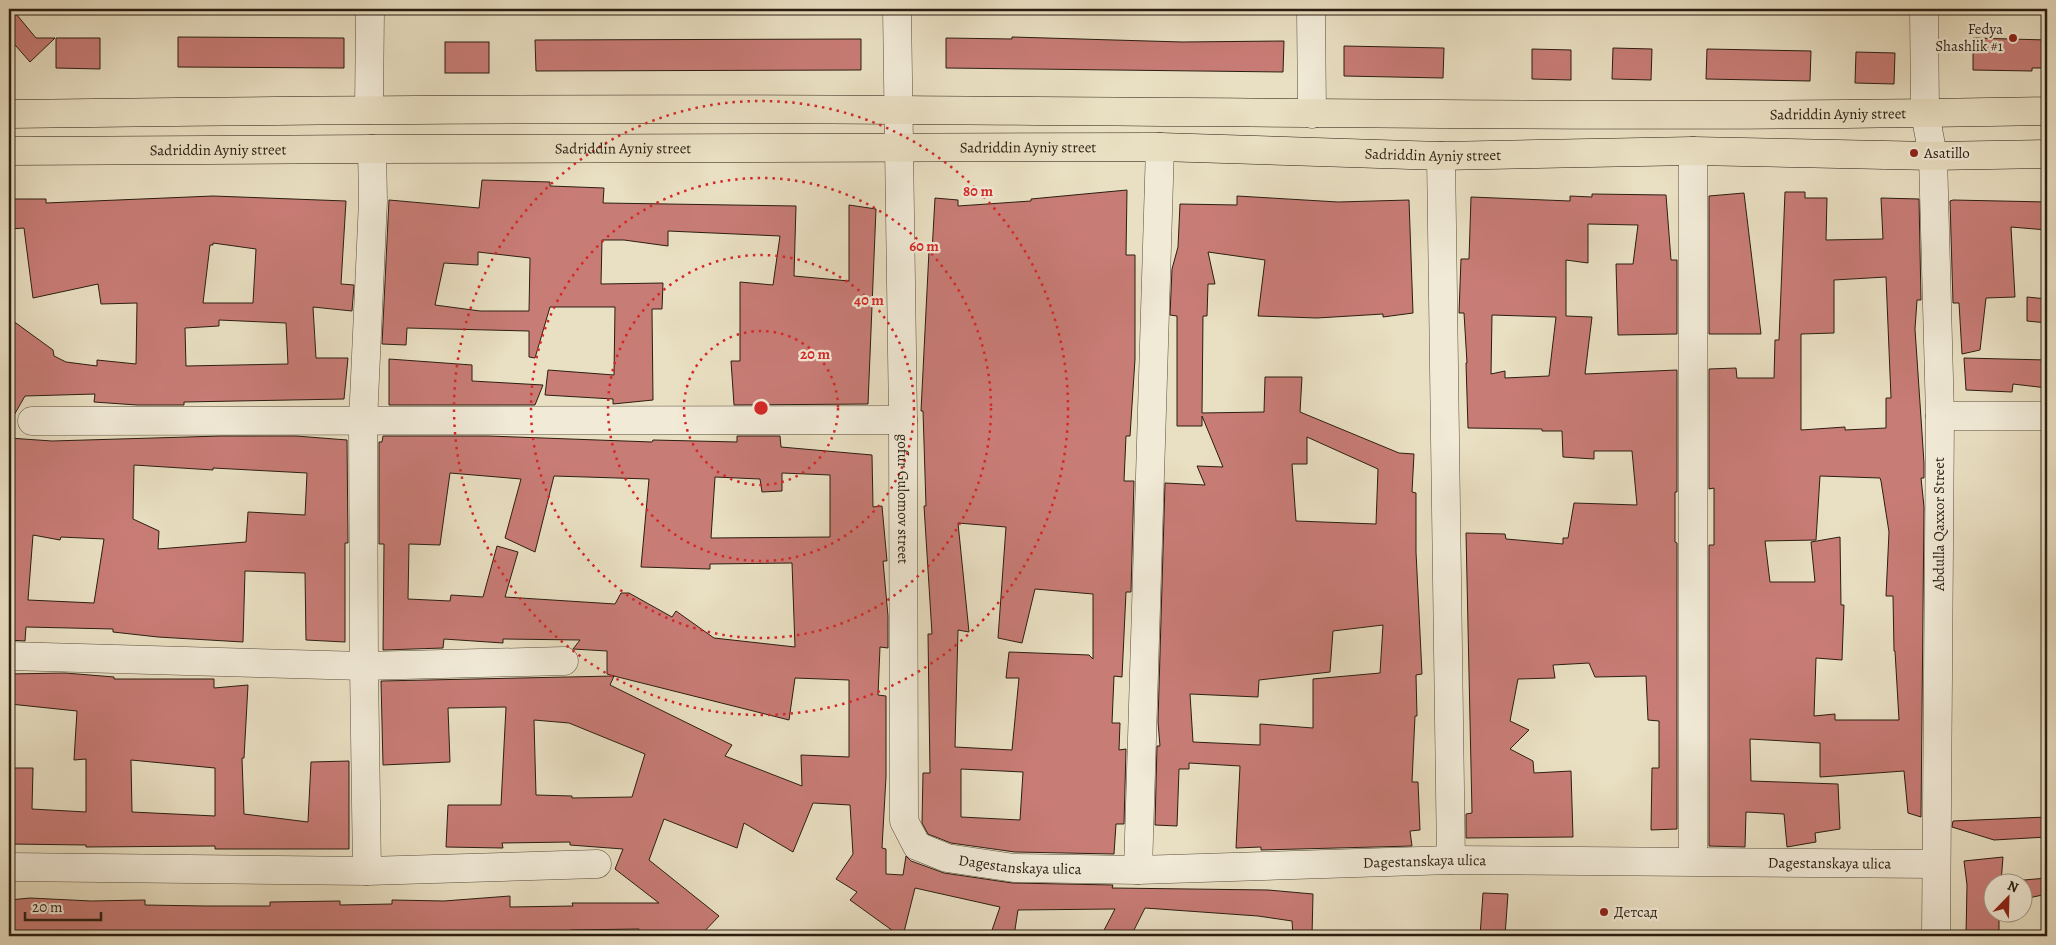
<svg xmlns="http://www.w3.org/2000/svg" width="2056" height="945" viewBox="0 0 2056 945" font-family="Alegreya,serif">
	<rect width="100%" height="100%" fill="#e9dfc2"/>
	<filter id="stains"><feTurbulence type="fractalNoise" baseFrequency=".004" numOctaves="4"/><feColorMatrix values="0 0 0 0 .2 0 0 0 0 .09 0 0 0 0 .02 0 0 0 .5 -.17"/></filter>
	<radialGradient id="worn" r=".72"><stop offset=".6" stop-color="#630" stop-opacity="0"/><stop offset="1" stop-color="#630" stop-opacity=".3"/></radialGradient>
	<!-- building -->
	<g fill="#c87c76" stroke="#2b1e11" fill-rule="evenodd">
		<path d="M 9,9 L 12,9 L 36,38 L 55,38 L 30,62 L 9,38 Z"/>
		<path d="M 178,37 L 344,38 L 344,68 L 178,67 Z"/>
		<path d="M 1012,37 L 1182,42 L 1284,41 L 1283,72 L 946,68 L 946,38 L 1012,39 Z"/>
		<path d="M 56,38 L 100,38 L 100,69 L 56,68 Z"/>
		<path d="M 1973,38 L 2047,40 L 2047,68 L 2032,68 L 2032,71 L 1973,70 Z"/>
		<path d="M 861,39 L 861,70 L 536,71 L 535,40 Z"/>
		<rect x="445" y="42" width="44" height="31"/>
		<path d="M 1344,46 L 1444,48 L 1443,78 L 1344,76 Z"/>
		<path d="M 1613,48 L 1652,49 L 1651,80 L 1612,79 Z"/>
		<path d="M 1532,49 L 1571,50 L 1571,80 L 1532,79 Z"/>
		<path d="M 1707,49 L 1811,51 L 1810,81 L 1706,79 Z"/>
		<path d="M 1856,52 L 1895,53 L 1894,84 L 1855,83 Z"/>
		<path d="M 482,180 L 550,182 L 550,186 L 604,188 L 603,203 L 796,206 L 794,276 L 849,281 L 849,205 L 876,209 L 868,404 L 734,405 L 731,361 L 740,361 L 740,282 L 773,285 L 780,236 L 668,231 L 668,246 L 624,240 L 602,240 L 601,284 L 663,283 L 662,309 L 652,309 L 653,400 L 613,404 L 613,399 L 545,395 L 548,370 L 614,375 L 615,307 L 550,307 L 535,358 L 529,357 L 529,331 L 407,328 L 406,345 L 382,344 L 389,200 L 479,208 ZM 478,252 L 530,258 L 529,311 L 480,311 L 435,305 L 444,263 L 478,265 Z"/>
		<path d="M 1127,190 L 1126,255 L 1135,255 L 1135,359 L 1130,436 L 1126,436 L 1124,481 L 1134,481 L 1131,592 L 1126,592 L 1122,677 L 1114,676 L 1112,723 L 1120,723 L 1119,750 L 1126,749 L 1124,824 L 1116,824 L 1114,854 L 1015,852 L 951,843 L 928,834 L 922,823 L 923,773 L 930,773 L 928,634 L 932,634 L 924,506 L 926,506 L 923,411 L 921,411 L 929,251 L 932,252 L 935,198 L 958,200 L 958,206 L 1031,201 L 1031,199 ZM 958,523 L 1006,527 L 998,638 L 1022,643 L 1035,589 L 1093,594 L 1093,659 L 1089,655 L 1009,652 L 1006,678 L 1019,678 L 1012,750 L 955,747 L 958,630 L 969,632 ZM 961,769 L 1023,772 L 1020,820 L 961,817 Z"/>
		<path d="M 1785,192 L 1805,192 L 1805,198 L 1827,198 L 1826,240 L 1883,239 L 1881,198 L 1919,199 L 1921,300 L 1917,300 L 1915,329 L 1924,463 L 1924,478 L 1921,478 L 1924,507 L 1921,817 L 1908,813 L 1904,771 L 1820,777 L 1820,743 L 1750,739 L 1751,781 L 1838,784 L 1840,829 L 1815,833 L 1816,842 L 1787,847 L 1784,814 L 1746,812 L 1745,847 L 1709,846 L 1709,545 L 1714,545 L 1714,488 L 1709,489 L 1709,369 L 1736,368 L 1737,378 L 1774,378 L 1775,340 L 1779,340 ZM 1886,277 L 1891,398 L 1886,398 L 1886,428 L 1845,430 L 1845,427 L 1801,430 L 1801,334 L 1834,333 L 1834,280 ZM 1820,476 L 1880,478 L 1881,481 L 1889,532 L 1886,596 L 1893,596 L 1894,651 L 1895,651 L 1899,720 L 1835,720 L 1835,714 L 1814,716 L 1816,658 L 1842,660 L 1844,605 L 1841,605 L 1840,537 L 1811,542 L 1815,582 L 1770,582 L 1765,541 L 1816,540 Z"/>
		<path d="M 1744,193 L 1761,334 L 1709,334 L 1709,196 Z"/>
		<path d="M 1592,194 L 1666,195 L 1671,260 L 1677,260 L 1677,334 L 1618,335 L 1616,264 L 1633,264 L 1638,225 L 1588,224 L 1588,263 L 1566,260 L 1566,316 L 1592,317 L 1585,374 L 1677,370 L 1677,492 L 1675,492 L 1675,542 L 1677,543 L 1677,829 L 1651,830 L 1652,768 L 1659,768 L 1659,721 L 1648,720 L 1646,676 L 1595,677 L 1589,663 L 1553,665 L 1555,678 L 1518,679 L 1510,721 L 1529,730 L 1510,749 L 1533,761 L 1534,773 L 1571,771 L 1573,837 L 1466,838 L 1466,814 L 1472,813 L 1466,533 L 1505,534 L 1506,539 L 1563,544 L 1563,538 L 1568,538 L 1574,503 L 1637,505 L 1632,451 L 1594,451 L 1594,459 L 1563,457 L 1562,431 L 1542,431 L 1542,429 L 1468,428 L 1466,363 L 1467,363 L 1464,313 L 1459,313 L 1461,259 L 1469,259 L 1471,197 L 1570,201 L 1570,196 L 1592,197 ZM 1492,315 L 1556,317 L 1549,376 L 1505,378 L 1505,371 L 1491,374 Z"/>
		<path d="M 213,196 L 346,201 L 341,284 L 354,285 L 352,311 L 313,307 L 316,358 L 348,358 L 344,399 L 184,402 L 184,405 L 137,405 L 94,402 L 95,394 L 25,396 L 9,424 L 9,318 L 53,350 L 54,356 L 66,362 L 97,366 L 97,360 L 136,364 L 137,303 L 101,304 L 98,284 L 33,298 L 24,228 L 9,229 L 9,199 L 46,199 L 46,203 ZM 213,243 L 256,249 L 253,303 L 203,303 L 210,245 L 213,245 ZM 219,320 L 286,323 L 288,364 L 186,366 L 185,328 L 219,326 Z"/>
		<path d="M 1237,196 L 1338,202 L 1409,200 L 1413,313 L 1383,317 L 1383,314 L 1317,318 L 1258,316 L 1265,260 L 1208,252 L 1215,284 L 1208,284 L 1207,316 L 1203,316 L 1202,413 L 1264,412 L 1265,377 L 1302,377 L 1300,412 L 1399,453 L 1414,454 L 1412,492 L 1416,493 L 1416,552 L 1422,674 L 1416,675 L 1417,716 L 1415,716 L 1412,782 L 1418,782 L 1420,830 L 1410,831 L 1412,846 L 1261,850 L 1261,847 L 1236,848 L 1240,766 L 1189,763 L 1189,769 L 1179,769 L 1177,826 L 1155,825 L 1157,746 L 1160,746 L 1158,722 L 1165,483 L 1205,485 L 1197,466 L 1223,467 L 1202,416 L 1202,426 L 1177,426 L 1177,316 L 1170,315 L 1172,269 L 1178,247 L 1180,204 L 1237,205 ZM 1307,437 L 1378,469 L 1376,524 L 1296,521 L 1292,464 L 1307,464 ZM 1383,625 L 1380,673 L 1313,679 L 1313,728 L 1260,724 L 1260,745 L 1193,742 L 1190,694 L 1258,697 L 1259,680 L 1330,672 L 1333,631 Z"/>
		<path d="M 1953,200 L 2047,202 L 2047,230 L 2011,227 L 2015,297 L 1986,298 L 1980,350 L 1962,354 L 1959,303 L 1953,303 L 1950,201 Z"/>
		<path d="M 2027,297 L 2047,299 L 2047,323 L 2027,321 Z"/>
		<path d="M 1964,358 L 2047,360 L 2047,388 L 2013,384 L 2012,392 L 1966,390 Z"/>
		<path d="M 389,359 L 472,365 L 472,381 L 543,385 L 535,405 L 389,405 Z"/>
		<path d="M 221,436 L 296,436 L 347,440 L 348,543 L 345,543 L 345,642 L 306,640 L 305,573 L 245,571 L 243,642 L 158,637 L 113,632 L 113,629 L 26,627 L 25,641 L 9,640 L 9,438 L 52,441 ZM 134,465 L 213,470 L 213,468 L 307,473 L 305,515 L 248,512 L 246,542 L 158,549 L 159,531 L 133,519 ZM 33,535 L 60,540 L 61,537 L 104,539 L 94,603 L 28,600 Z"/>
		<path d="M 383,436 L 488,436 L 652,442 L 653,440 L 737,442 L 737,436 L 780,436 L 781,447 L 872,455 L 873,507 L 882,506 L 887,561 L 883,561 L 888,616 L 888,648 L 880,647 L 878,695 L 886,696 L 886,777 L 882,848 L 886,849 L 886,874 L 903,875 L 906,856 L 911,861 L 944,873 L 1012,883 L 1113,885 L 1112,888 L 1268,890 L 1313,894 L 1312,936 L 1293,936 L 1292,921 L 1258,916 L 1145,908 L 1131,936 L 1101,936 L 1115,909 L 1018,910 L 1014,936 L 990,936 L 1000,907 L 915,888 L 903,936 L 900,936 L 850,900 L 857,892 L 836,879 L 853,854 L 850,805 L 813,803 L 793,852 L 744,823 L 737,848 L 664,819 L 649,860 L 719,916 L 700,936 L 638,936 L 639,929 L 571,930 L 571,936 L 391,936 L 391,933 L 341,933 L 341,936 L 287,936 L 277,934 L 220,936 L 144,934 L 144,936 L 9,936 L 9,900 L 30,898 L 91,901 L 145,900 L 145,905 L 206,906 L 270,906 L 270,902 L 340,901 L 340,905 L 392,904 L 392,900 L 444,901 L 510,896 L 510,907 L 573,906 L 572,903 L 659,903 L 615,869 L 623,849 L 570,845 L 570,842 L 502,843 L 503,848 L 446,847 L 448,805 L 501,805 L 506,707 L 448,708 L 450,762 L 383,765 L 381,681 L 614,676 L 607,674 L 607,651 L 573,649 L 580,640 L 503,639 L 503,643 L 444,639 L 443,648 L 383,650 L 384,544 L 379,544 L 379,442 L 382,442 ZM 450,473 L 521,479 L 505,538 L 535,552 L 554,476 L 649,479 L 641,567 L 710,569 L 710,564 L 792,563 L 795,647 L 714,638 L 676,611 L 672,617 L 629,593 L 621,593 L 615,604 L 505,597 L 518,552 L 497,546 L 483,597 L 451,595 L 450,601 L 408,599 L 409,544 L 440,545 ZM 782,473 L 830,475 L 830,537 L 711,538 L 715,477 L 760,479 L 762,492 L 782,491 ZM 614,676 L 789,720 L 795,678 L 849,680 L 849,757 L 801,755 L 802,786 L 725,756 L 732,745 L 610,685 ZM 534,720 L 569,723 L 645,754 L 632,797 L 572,798 L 572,796 L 536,795 Z"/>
		<path d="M 65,673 L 114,677 L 114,679 L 214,679 L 214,688 L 248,685 L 244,758 L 242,758 L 244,814 L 308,822 L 311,762 L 349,761 L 349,849 L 215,849 L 215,846 L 86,847 L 86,845 L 9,844 L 9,768 L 33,768 L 32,809 L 86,812 L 86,759 L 74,760 L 77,711 L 10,704 L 9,674 ZM 131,760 L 215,768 L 215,816 L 132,812 Z"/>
		<path d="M 2047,817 L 2047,837 L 1994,840 L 1952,827 L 1953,821 Z"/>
		<path d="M 2003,857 L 2001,882 L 2047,878 L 2047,894 L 2024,899 L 2024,882 L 1994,882 L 1994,912 L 1999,912 L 1999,936 L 1966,936 L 1967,885 L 1964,861 Z"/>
		<path d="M 1483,893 L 1508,894 L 1505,936 L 1480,936 Z"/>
	</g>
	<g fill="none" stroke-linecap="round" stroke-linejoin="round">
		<defs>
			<g id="minor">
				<path id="s1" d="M 897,9 L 903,420 L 904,821 L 917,846 L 947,858 L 1014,868 L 1138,870 L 1451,860 L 1936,864"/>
				<path d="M 1311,9 L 1312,114"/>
				<path d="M 1924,9 L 1925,113 L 1933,156 L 1940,416 L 1936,936"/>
				<path d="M 369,110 L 370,9"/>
				<path d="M 1693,151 L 1693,861"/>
				<path d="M 1441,156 L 1451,860"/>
				<path d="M 1940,416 L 2047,416"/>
				<path d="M 32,421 L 903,420"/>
				<path d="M 9,656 L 364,666 L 564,661"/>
				<path d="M 9,867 L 367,871 L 597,864"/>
				<path d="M 1138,870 L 1160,147"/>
				<path d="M 367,871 L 364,666 L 363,422 L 373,201 L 372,149"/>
			</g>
			<g id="major">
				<path id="s2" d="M 9,114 C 306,110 603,108 900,110 C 1282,112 1665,119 2047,111"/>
				<path id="s3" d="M 9,151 L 372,149 L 1160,147 L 1441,156 L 1693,151 L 1933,156 L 2047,154"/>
			</g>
		</defs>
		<!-- minor casing -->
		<use href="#minor" stroke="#5a4e3d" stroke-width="29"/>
		<!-- major casing -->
		<use href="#major" stroke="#2b1e11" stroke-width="29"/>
		<!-- minor -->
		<use href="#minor" stroke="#f1ead7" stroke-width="28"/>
		<!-- major -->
		<use href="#major" stroke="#e9dfc2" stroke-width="28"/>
	</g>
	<!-- distance rings -->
	<g fill="none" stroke="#d62828" stroke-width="2.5" stroke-dasharray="2.5 5">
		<circle cx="761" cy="408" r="77"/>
		<circle cx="761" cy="408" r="153"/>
		<circle cx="761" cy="408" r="230"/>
		<circle cx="761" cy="408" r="307"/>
	</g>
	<!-- markers -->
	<g fill="#8f2418" stroke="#f1ead7" stroke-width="2">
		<circle cx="2013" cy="38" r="5"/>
		<circle cx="1914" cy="153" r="5"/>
		<circle cx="1604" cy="912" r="5"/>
	</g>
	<g text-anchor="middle" stroke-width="4.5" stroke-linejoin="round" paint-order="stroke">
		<!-- poi labels -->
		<g font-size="15" fill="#2b1e11" stroke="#f1ead7" text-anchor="start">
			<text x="2003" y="34" text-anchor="end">Fedya<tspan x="2003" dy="17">Shashlik #1</tspan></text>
			<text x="1924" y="158">Asatillo</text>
			<text x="1614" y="917">Детсад</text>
		</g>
		<!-- street labels -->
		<g font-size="15" fill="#2b1e11" stroke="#f1ead7">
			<text dy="5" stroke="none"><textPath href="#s2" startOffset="1829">Sadriddin Ayniy street</textPath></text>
			<text dy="5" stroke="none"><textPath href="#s3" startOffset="1019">Sadriddin Ayniy street</textPath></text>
			<text dy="5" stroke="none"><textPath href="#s3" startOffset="614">Sadriddin Ayniy street</textPath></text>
			<text dy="5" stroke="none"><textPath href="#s3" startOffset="209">Sadriddin Ayniy street</textPath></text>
			<text dy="5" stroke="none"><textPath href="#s3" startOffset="1424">Sadriddin Ayniy street</textPath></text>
			<text dy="5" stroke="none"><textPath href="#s1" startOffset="490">gofur Gulomov street</textPath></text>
			<text transform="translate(1939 524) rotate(-90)" y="5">Abdulla Qaxxor Street</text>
			<text dy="5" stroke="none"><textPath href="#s1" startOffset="1351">Dagestanskaya ulica</textPath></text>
			<text dy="5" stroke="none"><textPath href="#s1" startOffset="1756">Dagestanskaya ulica</textPath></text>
			<text dy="5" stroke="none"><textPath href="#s1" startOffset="946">Dagestanskaya ulica</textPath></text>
		</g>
	</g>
	<circle cx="761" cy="408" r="8" fill="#d62828" stroke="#f1ead7" stroke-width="2.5"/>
	<g font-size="15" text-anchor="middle" font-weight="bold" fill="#d62828" stroke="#f1ead7" stroke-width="4.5" stroke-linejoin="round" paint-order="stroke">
		<text x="978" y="196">80 m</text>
		<text x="924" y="251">60 m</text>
		<text x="869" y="305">40 m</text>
		<text x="815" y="359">20 m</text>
	</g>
	<!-- margin -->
	<rect width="2056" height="945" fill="none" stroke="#e9dfc2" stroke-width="30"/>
	<rect x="10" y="10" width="2036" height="925" fill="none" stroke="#2b1e11" stroke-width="2.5"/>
	<rect x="15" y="15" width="2026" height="915" fill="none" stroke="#2b1e11"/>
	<!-- north arrow -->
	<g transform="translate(2008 898) rotate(23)"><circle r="24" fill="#f1ead7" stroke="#a29888"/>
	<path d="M0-4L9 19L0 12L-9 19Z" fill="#8f2418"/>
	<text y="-8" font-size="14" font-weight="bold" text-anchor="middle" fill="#2b1e11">N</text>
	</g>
	<!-- scale -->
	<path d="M25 912v8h76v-8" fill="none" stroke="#2b1e11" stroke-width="2.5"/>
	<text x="32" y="912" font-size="15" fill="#2b1e11" stroke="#f1ead7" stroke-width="4" paint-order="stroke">20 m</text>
	<rect width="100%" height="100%" filter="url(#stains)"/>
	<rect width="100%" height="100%" fill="url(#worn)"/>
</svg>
